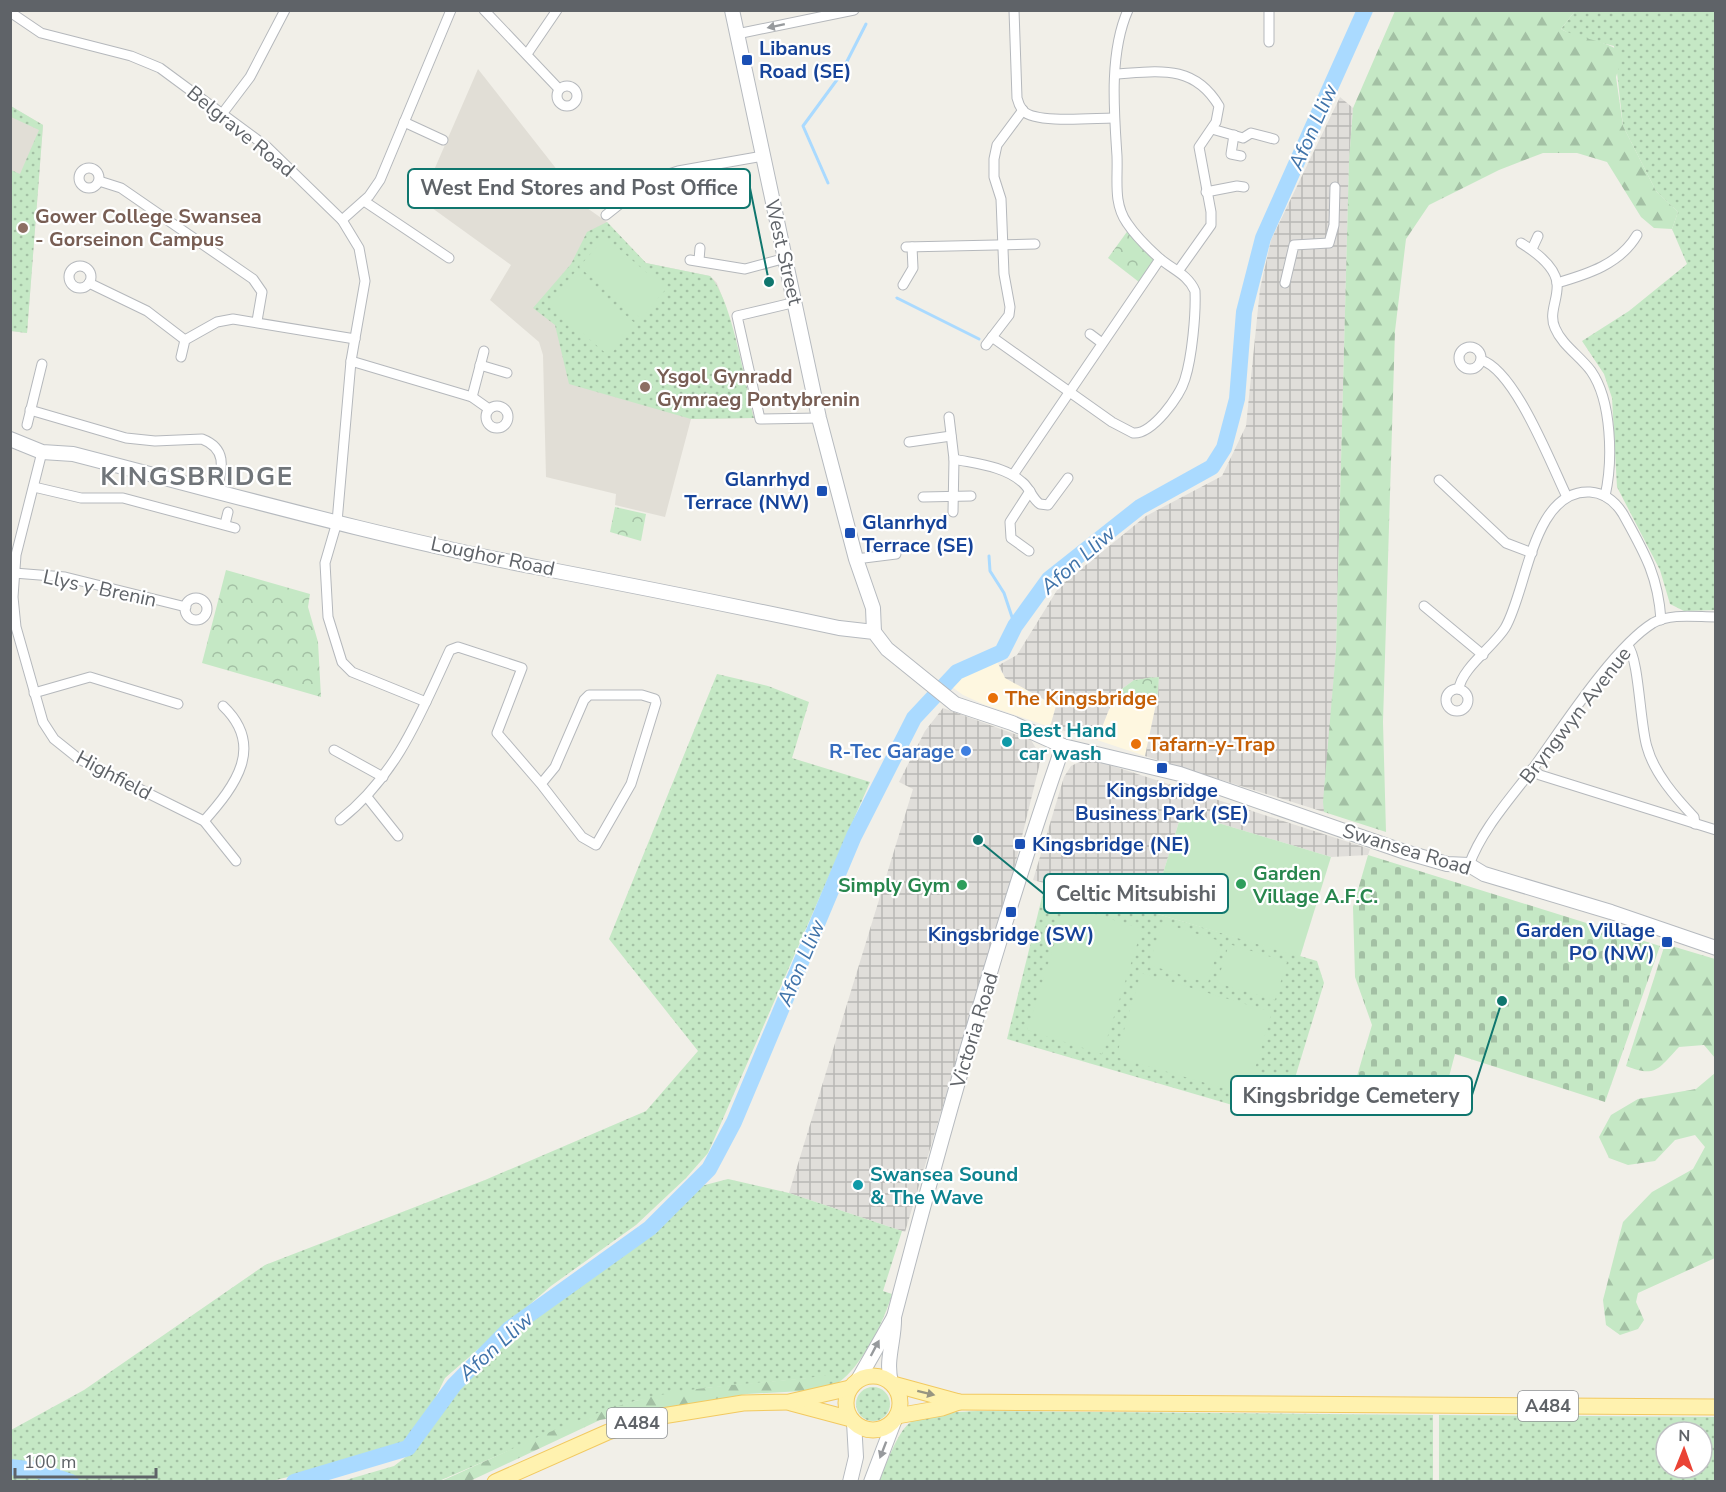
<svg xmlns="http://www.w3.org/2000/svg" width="1726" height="1492" viewBox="0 0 1726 1492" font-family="'Nunito Sans',sans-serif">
	<defs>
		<pattern id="industrial-grid" width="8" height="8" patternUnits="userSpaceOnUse" patternTransform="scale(1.5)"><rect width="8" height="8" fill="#e0deda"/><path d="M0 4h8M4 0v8" fill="none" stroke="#b9b8b5"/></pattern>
		<pattern id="grass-dots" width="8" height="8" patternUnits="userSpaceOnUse" patternTransform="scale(1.5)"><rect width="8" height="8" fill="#c5e8c5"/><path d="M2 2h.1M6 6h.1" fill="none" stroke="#a3c0a4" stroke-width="1.8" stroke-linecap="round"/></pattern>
		<pattern id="forest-firs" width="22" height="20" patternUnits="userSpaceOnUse" patternTransform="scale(1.5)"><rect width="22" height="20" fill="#c5e8c5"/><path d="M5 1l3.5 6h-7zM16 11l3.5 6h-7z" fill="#a3c0a4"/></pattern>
		<pattern id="cemetery-stones" width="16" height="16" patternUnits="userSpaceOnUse" patternTransform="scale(1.5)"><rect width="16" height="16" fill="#c5e8c5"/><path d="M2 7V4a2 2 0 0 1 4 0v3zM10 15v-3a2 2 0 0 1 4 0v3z" fill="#a3c0a4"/></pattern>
		<pattern id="park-crowns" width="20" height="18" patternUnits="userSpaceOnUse" patternTransform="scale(1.5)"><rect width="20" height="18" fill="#c5e8c5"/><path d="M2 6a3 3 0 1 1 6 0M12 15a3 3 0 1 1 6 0" fill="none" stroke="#a3c0a4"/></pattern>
	</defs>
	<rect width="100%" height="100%" fill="#f1efe8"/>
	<!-- commercial -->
	<g fill="#fef7e0">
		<path d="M 996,657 L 1001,672 L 1031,693 L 1056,706 L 1050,727 L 983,704 L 963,695 L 944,681 Z"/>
		<path d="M 1115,694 L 1158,695 L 1145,756 L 1097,740 Z"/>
	</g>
	<!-- industrial -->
	<g fill="url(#industrial-grid)">
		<path d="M 1340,97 L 1353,108 L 1349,161 L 1336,650 L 1324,812 L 1145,756 L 1158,695 L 1159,677 L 1134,680 L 1115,694 L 1097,740 L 1050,727 L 1056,706 L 1005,678 L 999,665 L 1017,655 L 1059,587 L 1146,516 L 1222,476 L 1246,426 L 1260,289 L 1271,240 Z"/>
		<path d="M 943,708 L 1031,740 L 1040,755 L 1040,763 L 1013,873 L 905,1232 L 789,1193 L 913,789 L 899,782 L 925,731 Z"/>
		<path d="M 1088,758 L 1370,849 L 1368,855 L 1331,857 L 1182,812 L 1151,912 L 1033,880 L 1064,777 L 1071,766 Z"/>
	</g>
	<!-- education -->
	<g fill="#e1ded6">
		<path d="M 478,69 L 587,208 L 607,222 L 646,263 L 710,276 L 717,283 L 726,307 L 754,418 L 691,419 L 665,517 L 615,505 L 616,494 L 546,477 L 543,355 L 539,342 L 490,300 L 511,265 L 421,200 Z"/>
		<path d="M 10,106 L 43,125 L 27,333 L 11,331 Z"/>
	</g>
	<!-- grass -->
	<g fill="url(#grass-dots)" fill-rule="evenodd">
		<path d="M 1575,11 L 1715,11 L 1715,610 L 1684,611 L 1670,604 L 1660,570 L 1617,487 L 1612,398 L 1604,374 L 1582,341 L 1629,311 L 1687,264 L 1672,229 L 1678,212 L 1656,191 L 1623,126 L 1614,46 L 1576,37 L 1561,29 Z"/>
		<path d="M 11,106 L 43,125 L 27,333 L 11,331 L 11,170 L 20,174 L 39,130 L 11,117 Z"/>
		<path d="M 607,222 L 646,263 L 710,276 C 732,299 745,384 754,418 L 691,419 L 569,384 L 555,325 L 533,308 L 571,264 L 587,232 Z"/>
		<path d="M 717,674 L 768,686 L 809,702 L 792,758 L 870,782 L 708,1153 L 686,1178 L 636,1225 L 551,1286 L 445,1378 L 421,1427 L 394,1450 L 272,1481 L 77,1481 L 50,1464 L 11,1462 L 11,1430 L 84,1390 L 265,1265 L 485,1180 L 646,1111 L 698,1051 L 609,939 Z"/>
		<path d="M 1159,677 L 1157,701 L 1115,694 L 1134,680 Z"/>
		<path d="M 1045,885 L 1151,912 L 1317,961 L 1324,983 L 1287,1104 L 1263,1114 L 1007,1039 Z"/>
		<path d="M 728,1179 L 789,1193 L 902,1231 L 883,1291 L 892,1294 C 884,1323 853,1387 821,1390 L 821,1377 L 706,1388 L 635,1401 L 571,1424 L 439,1481 L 339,1482 L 394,1466 L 407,1456 L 483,1361 L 537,1314 L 623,1253 L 701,1186 Z"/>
		<circle cx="873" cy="1404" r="17"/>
		<path d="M 978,1411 L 1433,1415 L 1433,1481 L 878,1482 C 909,1413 901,1415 978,1411 Z"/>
		<path d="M 1439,1415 L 1715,1417 L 1715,1481 L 1439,1481 ZM 1666,1432 L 1702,1432 L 1702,1468 L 1666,1468 Z"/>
		<path d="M 11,1471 L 40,1474 L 56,1481 L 11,1481 Z"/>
	</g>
	<!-- forest -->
	<g fill="url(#forest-firs)">
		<path d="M 1395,11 L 1575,11 L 1561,29 C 1581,40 1606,39 1623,54 L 1616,77 L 1623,126 L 1656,191 L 1678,212 L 1672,229 L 1654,228 L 1641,217 L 1607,162 L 1577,153 L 1543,153 L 1499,170 L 1429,205 L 1406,239 L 1395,331 L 1383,722 L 1386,832 L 1324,812 L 1323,802 L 1336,650 L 1349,161 L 1353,108 Z"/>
		<path d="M 1665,944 L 1715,959 L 1715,1058 L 1704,1045 L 1679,1047 C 1658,1069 1656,1078 1626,1066 Z"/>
		<path d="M 1715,1073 L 1715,1258 L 1638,1293 L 1636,1302 L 1644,1320 L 1638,1329 L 1620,1335 L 1606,1325 L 1603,1300 L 1623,1222 L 1652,1192 L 1693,1169 L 1705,1147 L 1695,1135 L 1675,1140 L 1655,1161 L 1628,1165 L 1609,1158 L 1599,1137 L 1611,1115 L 1638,1099 L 1696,1089 Z"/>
		<path d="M 831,1375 L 821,1390 L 747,1394 L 600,1420 L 470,1481 L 439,1482 C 503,1454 568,1420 635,1401 C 699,1384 766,1384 831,1375 Z"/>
	</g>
	<!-- cemetery -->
	<path fill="url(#cemetery-stones)" d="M 1368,855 L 1660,946 L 1605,1102 L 1455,1054 L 1441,1107 L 1355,1083 L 1372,1025 L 1355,977 L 1353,907 Z"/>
	<!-- park -->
	<g fill="url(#park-crowns)">
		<path d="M 1129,229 L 1156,258 L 1139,282 L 1108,258 Z"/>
		<path d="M 615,507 L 646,514 L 641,541 L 610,532 Z"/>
		<path d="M 226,570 L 310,594 L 308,607 L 318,642 L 321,697 L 202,663 Z"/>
		<path d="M 1152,677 L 1152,689 L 1158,691 L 1156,699 L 1120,692 L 1134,681 Z"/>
	</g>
	<!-- pitch -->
	<g fill="#c5e8c5">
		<path d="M 605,237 L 666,289 L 641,319 L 579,267 Z"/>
		<path d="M 575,272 L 637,325 L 609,356 L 548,304 Z"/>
		<path d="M 1182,812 L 1331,857 L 1300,957 L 1151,912 Z"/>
		<path d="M 1067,905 L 1142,929 L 1102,1054 L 1027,1030 Z"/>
		<path d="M 1162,923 L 1220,941 L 1208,983 L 1149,965 Z"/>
		<path d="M 1229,944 L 1287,962 L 1275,1000 L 1217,983 Z"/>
		<path d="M 1141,973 L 1272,1012 L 1247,1095 L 1116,1057 Z"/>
	</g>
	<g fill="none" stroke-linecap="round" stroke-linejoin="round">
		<!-- stream -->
		<g stroke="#aadaff" stroke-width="3">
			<path d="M 828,183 L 803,126 L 839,77 L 866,24"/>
			<path d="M 897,298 L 979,339"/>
			<path d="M 989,556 L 990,571 L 1004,593 L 1015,626"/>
		</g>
		<!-- river -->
		<g stroke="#aadaff" stroke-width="16">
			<path d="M 10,1467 L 37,1470 L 71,1482"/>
			<path d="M 294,1482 L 408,1448 L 454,1385 L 509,1329 L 650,1228 L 709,1169 L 734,1122 L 854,836 L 914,718 L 957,672 L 1002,652 L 1015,626 L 1049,579 L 1140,507 L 1212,467 L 1224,448 L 1237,399 L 1244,312 L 1263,238 L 1365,10"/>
		</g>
		<defs>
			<g id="minor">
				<path d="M 484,10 L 559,89"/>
				<path d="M 1014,10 L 1017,98 C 1018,102 1020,107 1023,111 C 1037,124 1093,118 1113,118"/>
				<path d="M 10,12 L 41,33 L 131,56 L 160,68 L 267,147 L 342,220 L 359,248 L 365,281 L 351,361 L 337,522 L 325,563 L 328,617 L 342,662 L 352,672 L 426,702"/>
				<path d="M 737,34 L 854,10"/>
				<path d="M 1269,42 L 1269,10"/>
				<path d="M 527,54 L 557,10"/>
				<path d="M 1116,74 C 1159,71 1194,64 1219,106 L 1216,122 L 1199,147 L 1211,212 L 1211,225 L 1179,270"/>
				<circle cx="567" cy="96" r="10"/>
				<path d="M 222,114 L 250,77 L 285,10"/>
				<path d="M 404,122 L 443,140"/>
				<path d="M 1212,129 L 1243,138 L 1251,133 L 1274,139"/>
				<path d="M 1234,135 L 1231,154 L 1241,156"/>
				<circle cx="89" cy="178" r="10"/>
				<path d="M 99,181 L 121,188 L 253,279 L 262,292 L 257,321"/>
				<path d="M 1206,192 L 1237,186 L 1244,187"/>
				<path d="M 364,201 L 449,258"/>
				<path d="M 606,215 L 650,180 L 678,171 L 763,156"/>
				<path d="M 342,220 L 369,196 L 380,180 L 451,10"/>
				<path d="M 1521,243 C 1534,251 1555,266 1557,283 C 1559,298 1548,313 1555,328 C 1562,345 1580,356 1591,371 C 1612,401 1613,461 1605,496"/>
				<path d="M 906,247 L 1035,244"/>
				<path d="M 1532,249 L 1538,236"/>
				<path d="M 690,260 L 745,269 L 786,258"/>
				<path d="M 699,260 L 700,248"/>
				<circle cx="80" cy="277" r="11"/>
				<path d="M 89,283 L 147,311 L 185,340"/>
				<path d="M 1285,283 L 1294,245 L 1329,243 L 1334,225 L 1335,187"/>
				<path d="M 1557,283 C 1588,274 1620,264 1637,235"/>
				<path d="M 903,285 L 913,268 L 912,247"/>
				<path d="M 796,302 L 737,316 L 760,419 L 819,418"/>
				<path d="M 1090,334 L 1102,343"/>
				<path d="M 992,337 L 1112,422 L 1133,433 C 1152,435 1180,396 1185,379 C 1192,357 1196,314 1195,291 C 1188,274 1171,269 1158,257 C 1148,248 1135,235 1127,223 C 1113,203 1118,180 1117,156 C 1114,111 1109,53 1128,10"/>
				<path d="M 986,345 L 1009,315 L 1010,307 L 1004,274 L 1001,199 L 994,177 L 994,159 L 997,145 L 1023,110"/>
				<circle cx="1470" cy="358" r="11"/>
				<path d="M 181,357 L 185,340 L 217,322 L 233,319 L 355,339"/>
				<path d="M 1481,360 C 1515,370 1551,464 1567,497"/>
				<path d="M 351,361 L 472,397 L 489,409"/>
				<path d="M 480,365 L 507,373"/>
				<path d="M 472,397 L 484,351"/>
				<circle cx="497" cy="417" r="11"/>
				<path d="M 30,410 L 126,438 L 155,441 L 202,439 C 228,449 222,469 217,491"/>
				<path d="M 949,417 L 954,459 C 977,464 1004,466 1022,482 C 1030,488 1032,499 1040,504 L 1048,505 L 1068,478"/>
				<path d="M 27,425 L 42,364"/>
				<path d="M 909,442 L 951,436"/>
				<path d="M 42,452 L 16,555 L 13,597 L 16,627 L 43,722 L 54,739 L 79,759 L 204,821 L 236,861"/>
				<path d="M 1013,475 L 1160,259"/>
				<path d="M 1439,480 L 1506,543 L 1532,553"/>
				<path d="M 34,487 L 81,498 L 123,498 L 235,528"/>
				<path d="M 923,497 L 971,496"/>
				<path d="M 953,512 L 954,459"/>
				<path d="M 225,524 L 228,512"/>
				<path d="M 1029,551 L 1011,538 L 1010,522 L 1030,491"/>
				<path d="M 856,559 L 896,554"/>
				<path d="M 14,573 L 65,577 L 186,607"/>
				<circle cx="196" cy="609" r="11"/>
				<path d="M 1424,606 L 1483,655"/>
				<path d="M 1628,646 C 1639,659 1640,725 1647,747 C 1654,773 1676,798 1694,817 L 1695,824"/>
				<circle cx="1457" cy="700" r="11"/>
				<path d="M 1459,689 C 1461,669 1494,646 1505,628 C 1527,592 1532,489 1590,492 C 1605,493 1615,501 1623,514 C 1644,552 1658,575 1661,620"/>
				<path d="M 34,693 L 90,677 L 178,704"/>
				<path d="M 334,750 L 383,777"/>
				<path d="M 1532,769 L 1540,775 L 1716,830"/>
				<path d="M 367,797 L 398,836"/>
				<path d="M 340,820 C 397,775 420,715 450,650 L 458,647 L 522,668 L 497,733 L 541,784 L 555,767 L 584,700 L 589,695 L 642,695 L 655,699 L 656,703 L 631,784 L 596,845 L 582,837 L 541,784"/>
				<path d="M 204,821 C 236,785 265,746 223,706"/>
				<path d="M 1469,865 C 1482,829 1511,798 1534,767 C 1562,728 1614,647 1653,623 C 1671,613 1695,617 1716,617"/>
			</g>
			<g id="secondary">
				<path d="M 732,10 L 819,418 L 856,559 L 873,608 L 874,632"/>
				<path d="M 10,439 L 42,452 L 73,454 C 228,494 383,538 541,568 C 640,587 740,607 839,628 L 874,632 L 887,649 L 955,704 L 1012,723 L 1063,746 L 1180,774 L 1405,852 L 1447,864 L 1469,865 L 1484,874 L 1611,912 L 1716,948"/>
				<path d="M 858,1380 L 894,1317"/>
				<path d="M 891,1382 C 885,1360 895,1339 894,1317 C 944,1125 998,933 1063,746"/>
				<path d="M 850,1482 L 856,1457 L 854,1422"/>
				<path d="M 871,1482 L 895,1419"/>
			</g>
			<g id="primary">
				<circle cx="873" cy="1403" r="27"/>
				<path d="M 893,1384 L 959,1402 L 1716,1407"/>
				<path d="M 791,1403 L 851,1419"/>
				<path d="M 897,1416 L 942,1408 L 959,1402"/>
				<path d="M 495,1482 L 608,1432 L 656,1417 L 743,1403 L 789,1402 L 850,1388"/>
			</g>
		</defs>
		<!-- minor casing -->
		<use href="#minor" stroke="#b5b8bc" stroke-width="11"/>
		<!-- secondary casing -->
		<use href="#secondary" stroke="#b6babf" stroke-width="16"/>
		<!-- primary casing -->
		<use href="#primary" stroke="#f2c960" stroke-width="17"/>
		<!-- minor -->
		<use href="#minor" stroke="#fff" stroke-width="9"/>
		<!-- secondary -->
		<use href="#secondary" stroke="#fff" stroke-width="14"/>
		<!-- primary -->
		<use href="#primary" stroke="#fff2af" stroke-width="15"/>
	</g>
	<!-- one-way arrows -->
	<defs><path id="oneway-solid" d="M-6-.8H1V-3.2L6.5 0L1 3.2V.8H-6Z" transform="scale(1.5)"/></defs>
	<g fill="#979a9d">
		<use href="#oneway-solid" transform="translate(776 26) rotate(168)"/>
		<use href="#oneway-solid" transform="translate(875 1348) rotate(-62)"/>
		<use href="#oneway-solid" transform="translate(883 1450) rotate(111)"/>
	</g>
	<use fill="#979581" href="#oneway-solid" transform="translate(926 1393) rotate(14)"/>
	<!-- markers -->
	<g fill="#1a4fb4" stroke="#fff" stroke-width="2">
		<rect x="741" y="54" width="12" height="12" rx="3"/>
		<rect x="816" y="485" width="12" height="12" rx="3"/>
		<rect x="844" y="527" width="12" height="12" rx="3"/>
		<rect x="1156" y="762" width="12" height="12" rx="3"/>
		<rect x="1014" y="838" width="12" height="12" rx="3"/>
		<rect x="1005" y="906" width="12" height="12" rx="3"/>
		<rect x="1661" y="936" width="12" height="12" rx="3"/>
	</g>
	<g fill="#8d6e63" stroke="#fff" stroke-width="2">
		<circle cx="23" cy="228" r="6"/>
		<circle cx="645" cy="387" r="6"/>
	</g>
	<g fill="#e8710a" stroke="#fff" stroke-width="2">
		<circle cx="993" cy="698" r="6"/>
		<circle cx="1136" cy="744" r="6"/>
	</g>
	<g fill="#0f9aa8" stroke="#fff" stroke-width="2">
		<circle cx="1007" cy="742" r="6"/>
		<circle cx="858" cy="1185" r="6"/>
	</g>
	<circle fill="#3f7fe0" stroke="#fff" stroke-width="2" cx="966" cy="751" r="6"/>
	<g fill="#2e9e5b" stroke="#fff" stroke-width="2">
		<circle cx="1241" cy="884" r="6"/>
		<circle cx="962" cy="885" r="6"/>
	</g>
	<g text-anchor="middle" stroke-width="4.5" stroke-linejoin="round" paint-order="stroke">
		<!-- shield labels -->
		<g fill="#fff" stroke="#8f9295" stroke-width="1.5">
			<rect x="1518" y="1391" width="60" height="30" rx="4.5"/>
			<rect x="607" y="1408" width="60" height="30" rx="4.5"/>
		</g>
		<g font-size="18" font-weight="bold" fill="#5f6368">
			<text x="1548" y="1412">A484</text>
			<text x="637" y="1429">A484</text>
		</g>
		<!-- transit labels -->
		<g font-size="20" font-weight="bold" fill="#164399" stroke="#fff" text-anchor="start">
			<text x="759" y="55">Libanus<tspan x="759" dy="23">Road (SE)</tspan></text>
			<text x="810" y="486" text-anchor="end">Glanrhyd<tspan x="810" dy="23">Terrace (NW)</tspan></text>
			<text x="862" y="529">Glanrhyd<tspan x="862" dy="23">Terrace (SE)</tspan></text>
			<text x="1162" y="797" text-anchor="middle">Kingsbridge<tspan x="1162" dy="23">Business Park (SE)</tspan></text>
			<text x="1032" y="851">Kingsbridge (NE)</text>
			<text x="1655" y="937" text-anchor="end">Garden Village<tspan x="1655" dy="23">PO (NW)</tspan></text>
			<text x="1011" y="941" text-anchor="middle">Kingsbridge (SW)</text>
		</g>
		<!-- street labels -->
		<g font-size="20" fill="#5f6368" stroke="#fff">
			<text transform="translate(241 131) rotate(39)" y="7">Belgrave Road</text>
			<text transform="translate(784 252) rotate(77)" y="7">West Street</text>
			<text transform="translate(493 556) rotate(12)" y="7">Loughor Road</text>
			<text transform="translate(100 588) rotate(12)" y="7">Llys y Brenin</text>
			<text transform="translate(1575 715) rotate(-52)" y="7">Bryngwyn Avenue</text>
			<text transform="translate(114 775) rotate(28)" y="7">Highfield</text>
			<text transform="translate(1407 849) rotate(17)" y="7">Swansea Road</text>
			<text transform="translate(974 1030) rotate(-73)" y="7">Victoria Road</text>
		</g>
		<!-- education labels -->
		<g font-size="20" font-weight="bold" fill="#785e54" stroke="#fff" text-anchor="start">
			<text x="35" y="223">Gower College Swansea<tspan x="35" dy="23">- Gorseinon Campus</tspan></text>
			<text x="657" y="383">Ysgol Gynradd<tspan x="657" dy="23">Gymraeg Pontybrenin</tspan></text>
		</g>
		<!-- food labels -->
		<g font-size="20" font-weight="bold" fill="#c56008" stroke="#fff" text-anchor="start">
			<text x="1005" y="705">The Kingsbridge</text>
			<text x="1148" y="751">Tafarn-y-Trap</text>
		</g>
		<!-- culture labels -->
		<g font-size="20" font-weight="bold" fill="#0d838f" stroke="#fff" text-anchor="start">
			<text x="1019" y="737">Best Hand<tspan x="1019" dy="23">car wash</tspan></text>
			<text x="870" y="1181">Swansea Sound<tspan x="870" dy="23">&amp; The Wave</tspan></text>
		</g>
		<!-- shop labels -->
		<g font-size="20" font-weight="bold" fill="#366cbe" stroke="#fff" text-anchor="end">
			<text x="954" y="758">R-Tec Garage</text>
		</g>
		<!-- leisure labels -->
		<g font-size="20" font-weight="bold" fill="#27864d" stroke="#fff" text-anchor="start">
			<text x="1253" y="880">Garden<tspan x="1253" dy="23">Village A.F.C.</tspan></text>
			<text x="950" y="892" text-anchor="end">Simply Gym</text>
		</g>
		<!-- water labels -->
		<g font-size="21" font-style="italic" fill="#4174aa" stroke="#fff">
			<text transform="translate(1313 127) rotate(-66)" y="7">Afon Lliw</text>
			<text transform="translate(1078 560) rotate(-41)" y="7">Afon Lliw</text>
			<text transform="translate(801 963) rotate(-67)" y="7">Afon Lliw</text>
			<text transform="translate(496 1346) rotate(-42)" y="7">Afon Lliw</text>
		</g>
		<!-- district labels -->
		<g font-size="26" font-weight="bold" letter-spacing="1.5" fill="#70757a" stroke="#fff">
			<text x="197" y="485">KINGSBRIDGE</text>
		</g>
	</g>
	<!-- callouts -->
	<path fill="none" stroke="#0f766e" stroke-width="2" d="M769 282L750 188M978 840L1044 894M1502 1001L1472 1095"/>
	<g fill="#0f766e" stroke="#fff" stroke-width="2">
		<circle cx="769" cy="282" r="6"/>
		<circle cx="978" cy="840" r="6"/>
		<circle cx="1502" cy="1001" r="6"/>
	</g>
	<g fill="#fff" stroke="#0f766e" stroke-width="2">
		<rect x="408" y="169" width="342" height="39" rx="6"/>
		<rect x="1044" y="874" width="184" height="39" rx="6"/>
		<rect x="1231" y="1076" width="241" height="39" rx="6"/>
	</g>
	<g font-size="21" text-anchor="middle" font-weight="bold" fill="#5f6368">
		<text x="579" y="195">West End Stores and Post Office</text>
		<text x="1136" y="901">Celtic Mitsubishi</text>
		<text x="1351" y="1103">Kingsbridge Cemetery</text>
	</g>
	<!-- border -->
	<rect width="1726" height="1492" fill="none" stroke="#5f6368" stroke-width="24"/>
	<!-- north arrow -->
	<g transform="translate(1684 1450) rotate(1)"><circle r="28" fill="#ffffff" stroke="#bfc1c3" stroke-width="1.5"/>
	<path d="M0-4.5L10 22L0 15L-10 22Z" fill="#ea4335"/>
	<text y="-9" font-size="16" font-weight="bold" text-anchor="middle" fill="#5f6368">N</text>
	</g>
	<!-- scale -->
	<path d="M15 1468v9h141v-9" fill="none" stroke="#5f6368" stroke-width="3"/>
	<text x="24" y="1468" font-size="18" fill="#5f6368" stroke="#ffffff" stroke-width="4.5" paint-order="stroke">100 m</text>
</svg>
